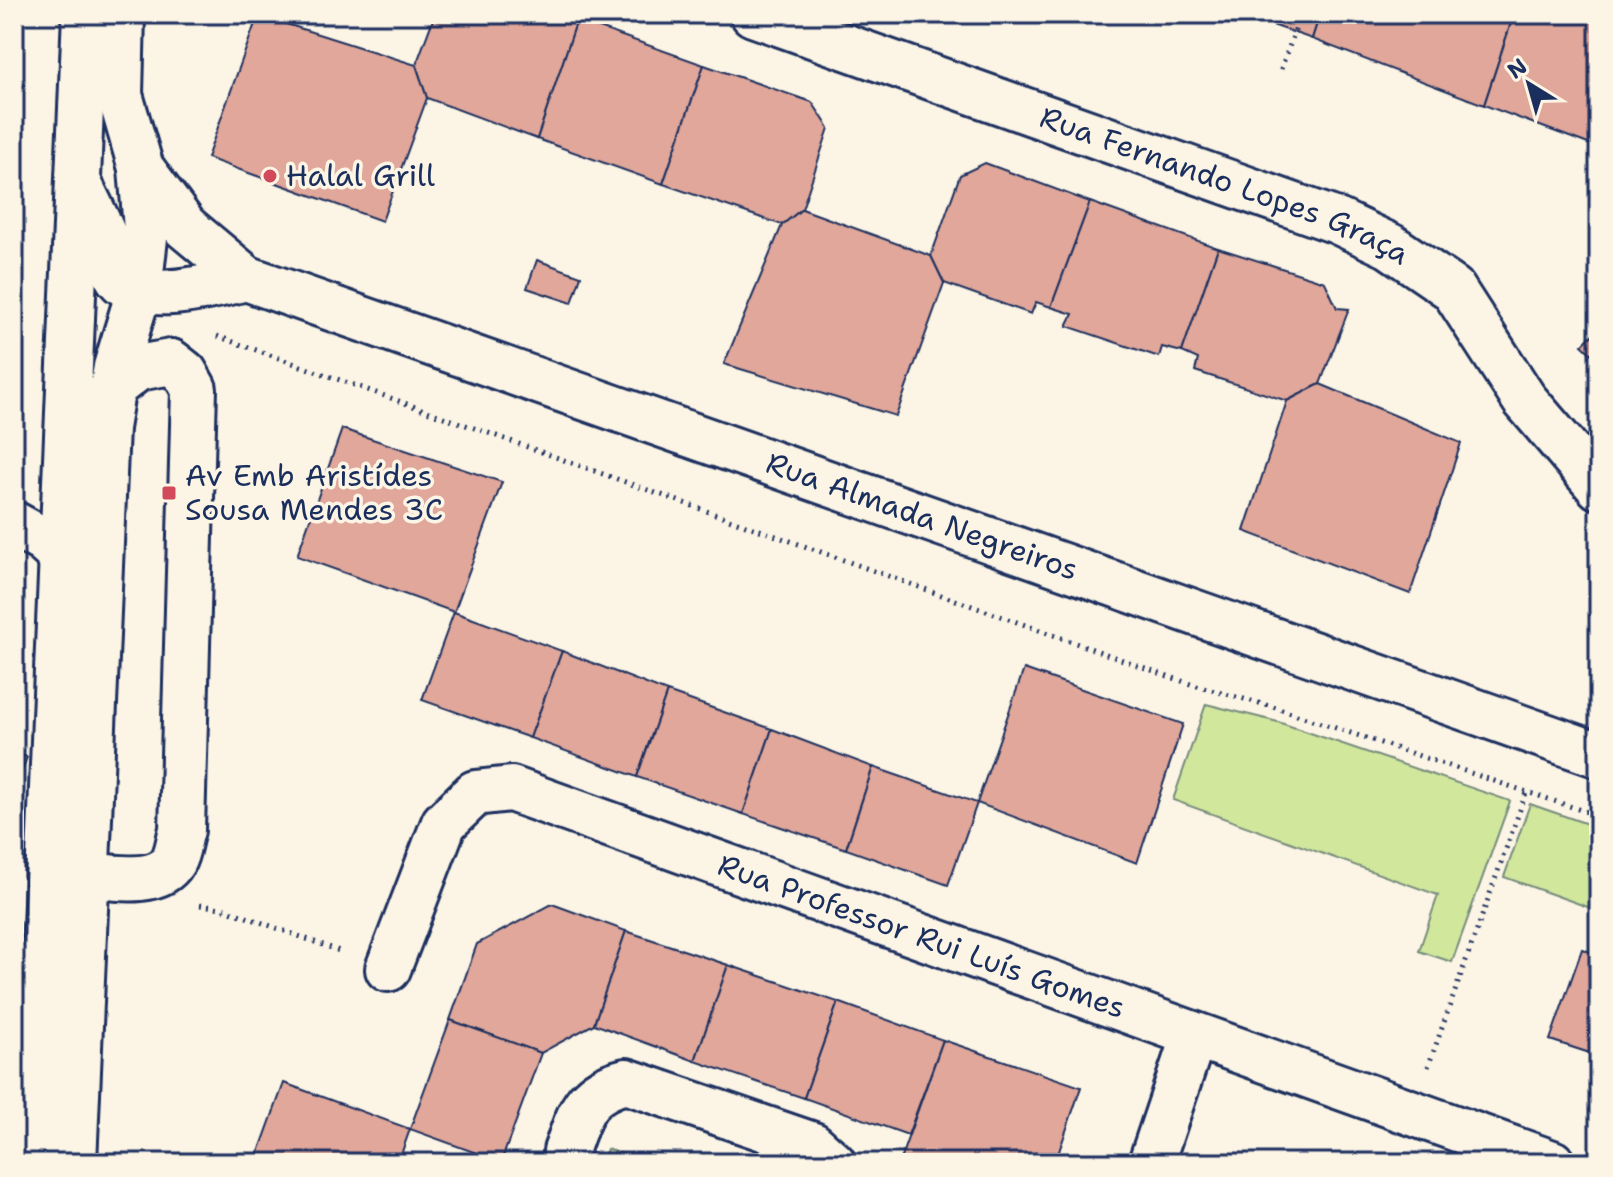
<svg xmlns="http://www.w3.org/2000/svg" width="1613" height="1177" viewBox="0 0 1613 1177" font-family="'Shantell Sans',sans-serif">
	<rect width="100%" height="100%" fill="#fcf5e5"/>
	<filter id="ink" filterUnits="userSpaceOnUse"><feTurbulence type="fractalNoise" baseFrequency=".0125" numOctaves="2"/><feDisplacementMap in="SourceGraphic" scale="16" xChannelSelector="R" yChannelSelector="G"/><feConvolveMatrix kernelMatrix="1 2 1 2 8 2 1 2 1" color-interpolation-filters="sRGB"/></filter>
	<g filter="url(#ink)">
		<!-- green -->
		<g fill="#d1e79c" stroke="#768b7d" stroke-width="2">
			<path d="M 1206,704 L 1278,722 L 1510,801 L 1452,962 L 1419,951 L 1438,895 L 1173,800 Z"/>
			<path d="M 1530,804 L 1599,828 L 1599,911 L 1504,877 Z"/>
			<path d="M 607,1149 L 650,1163 L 603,1163 Z"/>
		</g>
		<!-- building -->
		<g fill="#e0a79a" stroke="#1b2f5e" stroke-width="2">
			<path d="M 435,14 L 560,14 L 577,20 L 537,139 L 427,98 L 416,65 Z"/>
			<path d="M 1241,14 L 1320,14 L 1312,39 Z"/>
			<path d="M 1320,14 L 1514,14 L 1484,105 L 1312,39 Z"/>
			<path d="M 1514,14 L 1599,14 L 1599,148 L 1484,105 Z"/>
			<path d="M 258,15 L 416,65 L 427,98 L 382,221 L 207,158 Z"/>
			<path d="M 577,20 L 704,65 L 663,184 L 537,139 Z"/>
			<path d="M 704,65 L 812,102 L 829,128 L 802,209 L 782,225 L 663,184 Z"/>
			<path d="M 985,163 L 1090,202 L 1051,307 L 1036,302 L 1031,314 L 944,283 L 931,256 L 960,175 Z"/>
			<path d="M 1090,202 L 1218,248 L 1182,352 L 1162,347 L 1159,357 L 1067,326 L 1073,314 L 1051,307 Z"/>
			<path d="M 802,209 L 931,256 L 944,283 L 896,416 L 724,364 L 782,225 Z"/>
			<path d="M 1218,248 L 1325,282 L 1337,308 L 1349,309 L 1320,384 L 1287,401 L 1195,371 L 1198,359 L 1182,352 Z"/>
			<path d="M 537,260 L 581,276 L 572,303 L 527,288 Z"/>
			<path d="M 1599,328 L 1599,361 L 1582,345 Z"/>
			<path d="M 1320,384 L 1461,443 L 1410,594 L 1244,531 L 1287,401 Z"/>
			<path d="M 342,429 L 502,482 L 454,612 L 297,556 Z"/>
			<path d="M 454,612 L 562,651 L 530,738 L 422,700 Z"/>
			<path d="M 562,651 L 667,692 L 637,777 L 530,738 Z"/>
			<path d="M 1024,669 L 1183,724 L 1137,863 L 977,803 Z"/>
			<path d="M 667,692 L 772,729 L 743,814 L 637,777 Z"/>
			<path d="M 772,729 L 873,767 L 846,849 L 743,814 Z"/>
			<path d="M 14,753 L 27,757 L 14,793 Z"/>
			<path d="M 873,767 L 977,803 L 948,885 L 846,849 Z"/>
			<path d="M 552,904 L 626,931 L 594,1024 L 541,1053 L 450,1020 L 477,944 Z"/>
			<path d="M 626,931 L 728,965 L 695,1061 L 594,1024 Z"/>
			<path d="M 1582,949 L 1599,955 L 1599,1056 L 1550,1040 Z"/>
			<path d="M 728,965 L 838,1002 L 804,1098 L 695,1061 Z"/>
			<path d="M 838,1002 L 943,1040 L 908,1135 L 804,1098 Z"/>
			<path d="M 450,1020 L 541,1053 L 501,1162 L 410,1129 Z"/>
			<path d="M 943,1040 L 1081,1087 L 1055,1163 L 899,1163 Z"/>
			<path d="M 284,1083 L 410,1129 L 398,1163 L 255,1163 Z"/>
		</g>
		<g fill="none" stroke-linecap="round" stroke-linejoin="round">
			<defs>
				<g id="minor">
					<path id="s1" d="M 753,14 L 1337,221 L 1390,246 L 1453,289 L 1524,399 L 1599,487"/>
					<path id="s2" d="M 141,168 L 185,227 L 246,278 L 1599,755"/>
					<path d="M 78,181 C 87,200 97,219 105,238 C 110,252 110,268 119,279 C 141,306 217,285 246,278"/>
					<path d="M 14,524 L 43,540 L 61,556"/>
					<path d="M 86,875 C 110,877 158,887 173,861 C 178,852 179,839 182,830 L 194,389 L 185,373 L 171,362 L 138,368 L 111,389"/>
					<path id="s3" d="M 388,969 L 444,823 L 475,793 L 511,789 L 1552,1163"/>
					<path d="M 566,1151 C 580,1113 583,1092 626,1081 L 813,1145 L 833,1163"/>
					<path d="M 1151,1163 L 1194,1035"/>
				</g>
				<g id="tertiary">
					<path d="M 36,1163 L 85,14"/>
					<path d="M 74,1163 L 106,428 L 116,367 L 139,291 L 146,229 L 141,168 L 120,95 L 122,14"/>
				</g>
			</defs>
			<!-- minor casing -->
			<use href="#minor" stroke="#1b2f5e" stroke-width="50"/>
			<!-- tertiary casing -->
			<use href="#tertiary" stroke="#1b2f5e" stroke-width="50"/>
			<!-- path -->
			<g stroke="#1b2f5e" stroke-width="5" stroke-dasharray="2 6" stroke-linecap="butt">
				<path d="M 1281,69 L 1301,14"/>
				<path d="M 217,336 L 1193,685 L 1273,707 L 1599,816"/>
				<path d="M 200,905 L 222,908 L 342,952"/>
				<path d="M 1428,1067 L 1527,790"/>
			</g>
			<!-- minor -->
			<use href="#minor" stroke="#fcf5e5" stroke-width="44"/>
			<!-- tertiary -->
			<use href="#tertiary" stroke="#fcf5e5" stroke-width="44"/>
		</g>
	</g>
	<!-- markers -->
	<g fill="#d1495b" stroke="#fcf5e5" stroke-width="3">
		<circle cx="270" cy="176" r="8"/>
		<rect x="161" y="485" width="16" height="16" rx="4"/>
	</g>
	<g text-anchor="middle" stroke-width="7" stroke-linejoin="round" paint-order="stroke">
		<!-- poi labels -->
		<g font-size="30" fill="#1b2f5e" stroke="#fcf5e5" text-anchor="start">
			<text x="286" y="186">Halal Grill</text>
			<text x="185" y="486">Av Emb Aristídes<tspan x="185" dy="34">Sousa Mendes 3C</tspan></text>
		</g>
		<!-- street labels -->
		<g font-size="30" fill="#1b2f5e" stroke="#fcf5e5">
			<text dy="10" stroke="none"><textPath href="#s1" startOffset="502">Rua Fernando Lopes Graça</textPath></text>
			<text dy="10" stroke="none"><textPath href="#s2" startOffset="870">Rua Almada Negreiros</textPath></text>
			<text dy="10" stroke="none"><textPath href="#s3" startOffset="672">Rua Professor Rui Luís Gomes</textPath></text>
		</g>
	</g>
	<!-- margin -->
	<rect width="1613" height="1177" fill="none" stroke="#fcf5e5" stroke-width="48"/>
	<rect x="24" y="24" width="1565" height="1129" fill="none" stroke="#1b2f5e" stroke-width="3" filter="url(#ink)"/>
	<!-- north arrow -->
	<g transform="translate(1529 84) rotate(323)" stroke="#fcf5e5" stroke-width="6" paint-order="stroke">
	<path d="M0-6L14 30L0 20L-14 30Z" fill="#1b2f5e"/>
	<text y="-12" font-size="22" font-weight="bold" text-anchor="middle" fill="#1b2f5e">N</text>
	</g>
</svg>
